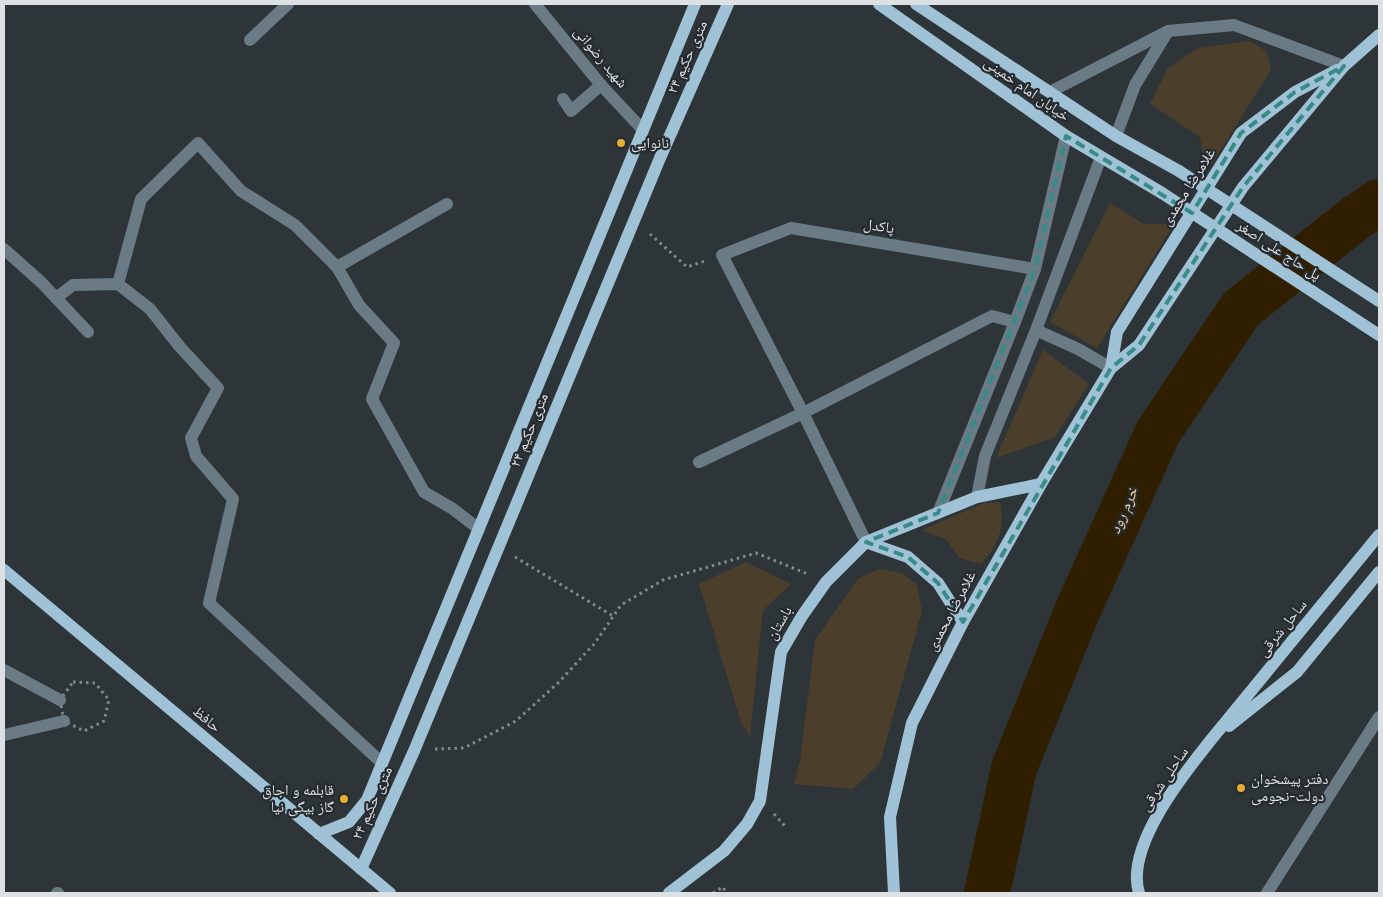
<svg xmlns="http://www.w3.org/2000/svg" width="1383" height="897" viewBox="0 0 1383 897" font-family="Figtree,'Noto Naskh Arabic',sans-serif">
	<rect width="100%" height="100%" fill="#2e3539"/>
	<!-- green -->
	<g fill="#4b3f2b">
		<path d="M 1250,41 L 1267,52 L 1271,70 L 1211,165 L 1204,162 L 1200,137 L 1150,104 L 1168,68 L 1198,48 Z"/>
		<path d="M 1110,203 L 1144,224 L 1174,224 L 1097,348 L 1050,322 Z"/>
		<path d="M 1043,350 L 1089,384 L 1055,437 L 996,458 Z"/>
		<path d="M 1000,502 C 1005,529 999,543 981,564 L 959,558 L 947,540 L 922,530 L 984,503 Z"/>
		<path d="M 746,562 L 791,584 L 763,610 L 750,736 L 741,722 L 699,584 Z"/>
		<path d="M 879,569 L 902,573 L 917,585 L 922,611 L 880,763 L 853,789 L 794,784 L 800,761 L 815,640 L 858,579 Z"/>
	</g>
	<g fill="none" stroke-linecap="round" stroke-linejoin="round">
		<!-- river -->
		<path stroke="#2f1f00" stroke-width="46" d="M 987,893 L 1014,768 L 1076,614 L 1158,432 L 1241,309 L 1354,219 L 1379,202"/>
		<!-- path -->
		<g stroke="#83898c" stroke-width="3" stroke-dasharray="2.5 4" stroke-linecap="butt">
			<path d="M 650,234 L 687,267 L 705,261"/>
			<path d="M 515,557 L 613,616"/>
			<path d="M 73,682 L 95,683 L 109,700 L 104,721 L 84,731 L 64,721 L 60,700 Z"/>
			<path d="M 435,749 L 464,748 L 516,721 L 559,682 L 595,643 L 621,605 L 663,580 L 756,553 L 808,574"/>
			<path d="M 774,814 L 785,826"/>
			<path d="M 713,893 L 723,887 L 726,893"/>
		</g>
		<!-- minor -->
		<g stroke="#6b7b85" stroke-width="12">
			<path d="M 535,4 L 601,85 L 643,130"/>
			<path d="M 250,40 L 288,4"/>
			<path d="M 1050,92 L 1168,31 L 1234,25 L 1344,66"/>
			<path d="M 563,99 L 571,111 L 601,85"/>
			<path d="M 1116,136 L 1135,85 L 1168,31"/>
			<path d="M 4,249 L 42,283 L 88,332"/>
			<path d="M 337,267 L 447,204"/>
			<path d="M 118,284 L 141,199 L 198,143 L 241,191 L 295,225 L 337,267 L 359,305 L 394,343 L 372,399 L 424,492 L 453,509 L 479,529"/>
			<path d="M 56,298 L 73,285 L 118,284 L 150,309 L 180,347 L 218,388 L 191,438 L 196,456 L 233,499 L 209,603 L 382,763"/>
			<path d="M 1036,330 L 1078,349 L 1111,368"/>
			<path d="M 699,462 L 803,413 L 992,316 L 1015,322"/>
			<path d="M 977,497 L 985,456 L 1036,330 L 1101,157"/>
			<path d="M 938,513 L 1015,322 L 1035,269 L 1066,136"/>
			<path d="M 866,542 L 803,413 L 722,255 L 791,228 L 1035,269"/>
			<path d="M 4,670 L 60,700"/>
			<path d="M 4,735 L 64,721"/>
			<path d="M 57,893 L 58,893"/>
			<path d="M 1267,893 L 1379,717"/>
		</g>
		<!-- major -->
		<g stroke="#a0c2d6" stroke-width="12">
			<path d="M 879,4 L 1066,136 L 1162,193"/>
			<path d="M 916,4 L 1116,136 L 1179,171"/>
			<path d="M 1111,368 L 1117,332 L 1241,133 L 1295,92 L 1337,70"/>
			<path d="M 866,542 L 908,557 L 938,583 L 963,622"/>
			<path d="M 4,570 L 390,893"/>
			<path d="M 1229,726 L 1297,672 L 1379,572"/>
			<path d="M 319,834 L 349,822 L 367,800 L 695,4"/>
			<path d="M 361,869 L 414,751 L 660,158 L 728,4"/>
			<path d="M 669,893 L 724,851 L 747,824 L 760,801 L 781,652 L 802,616 L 826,582 L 866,542 L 977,497 L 1041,484"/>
			<path d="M 894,893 L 890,817 L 912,723 L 963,622 L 1041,484 L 1111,368 L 1139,345 L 1243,187 L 1344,66 L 1379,35"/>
			<path d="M 1139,893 C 1125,847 1182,776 1210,741 L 1379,535"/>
		</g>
		<!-- major-bridge -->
		<g stroke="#a0c2d6" stroke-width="12">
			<path d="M 1179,171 L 1379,301"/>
			<path d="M 1162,193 L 1379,335"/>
		</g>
	</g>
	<!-- marked area -->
	<path fill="none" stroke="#388b86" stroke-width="4" stroke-dasharray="10 6" stroke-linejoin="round" d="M 1344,66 L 1243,187 L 1139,345 L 1111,368 L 963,622 L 938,583 L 908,557 L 866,542 L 938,513 L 1035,269 L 1066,136 L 1192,213 L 1241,133 L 1295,92 Z"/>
	<!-- markers -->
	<g fill="#e5ad35" stroke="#252b2f" stroke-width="2">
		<circle cx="621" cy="143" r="5"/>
		<circle cx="1241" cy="788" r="5"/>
		<circle cx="344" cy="799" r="5"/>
	</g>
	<g text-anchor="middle" stroke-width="4.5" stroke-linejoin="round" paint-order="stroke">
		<!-- street labels -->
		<g font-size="15" fill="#dde1e4" stroke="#252b2f">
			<text transform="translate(601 57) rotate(50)" y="5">شهید رضوانی</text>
			<text transform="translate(687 57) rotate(-66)" y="5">۲۴ متری حکیم</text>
			<text transform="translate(1027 89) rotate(35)" y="5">خیابان امام خمینی</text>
			<text transform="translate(1188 187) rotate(-58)" y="5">غلامرضا محمدی</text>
			<text transform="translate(879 226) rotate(9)" y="5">پاکدل</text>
			<text transform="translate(1279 250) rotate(33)" y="5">پل حاج علی اصغر</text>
			<text transform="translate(529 430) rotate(-68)" y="5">۲۴ متری حکیم</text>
			<text transform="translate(951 611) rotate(-62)" y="5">غلامرضا محمدی</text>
			<text transform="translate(779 623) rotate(-60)" y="5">باستان</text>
			<text transform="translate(1282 628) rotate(-51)" y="5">ساحل شرقی</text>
			<text transform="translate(207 719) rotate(40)" y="5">حافظ</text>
			<text transform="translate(1164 779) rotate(-56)" y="5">ساحلی شرقی</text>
			<text transform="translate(372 803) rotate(-66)" y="5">۲۴ متری حکیم</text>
		</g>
		<!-- poi labels -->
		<g font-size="15" fill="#dde1e4" stroke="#252b2f" text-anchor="start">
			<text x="631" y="148">نانوایی</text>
			<text x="1251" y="784">دفتر پیشخوان<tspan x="1251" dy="17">دولت-نجومی</tspan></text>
			<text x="334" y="795" text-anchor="end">قابلمه و اجاق<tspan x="334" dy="17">گاز بیگی نیا</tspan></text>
		</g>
		<!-- water labels -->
		<g font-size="16" font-style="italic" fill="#eccc90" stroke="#252b2f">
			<text transform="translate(1123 510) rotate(-66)" y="6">خرم رود</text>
		</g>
	</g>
	<!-- border -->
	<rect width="1383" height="897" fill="none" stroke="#dde1e4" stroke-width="10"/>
</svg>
